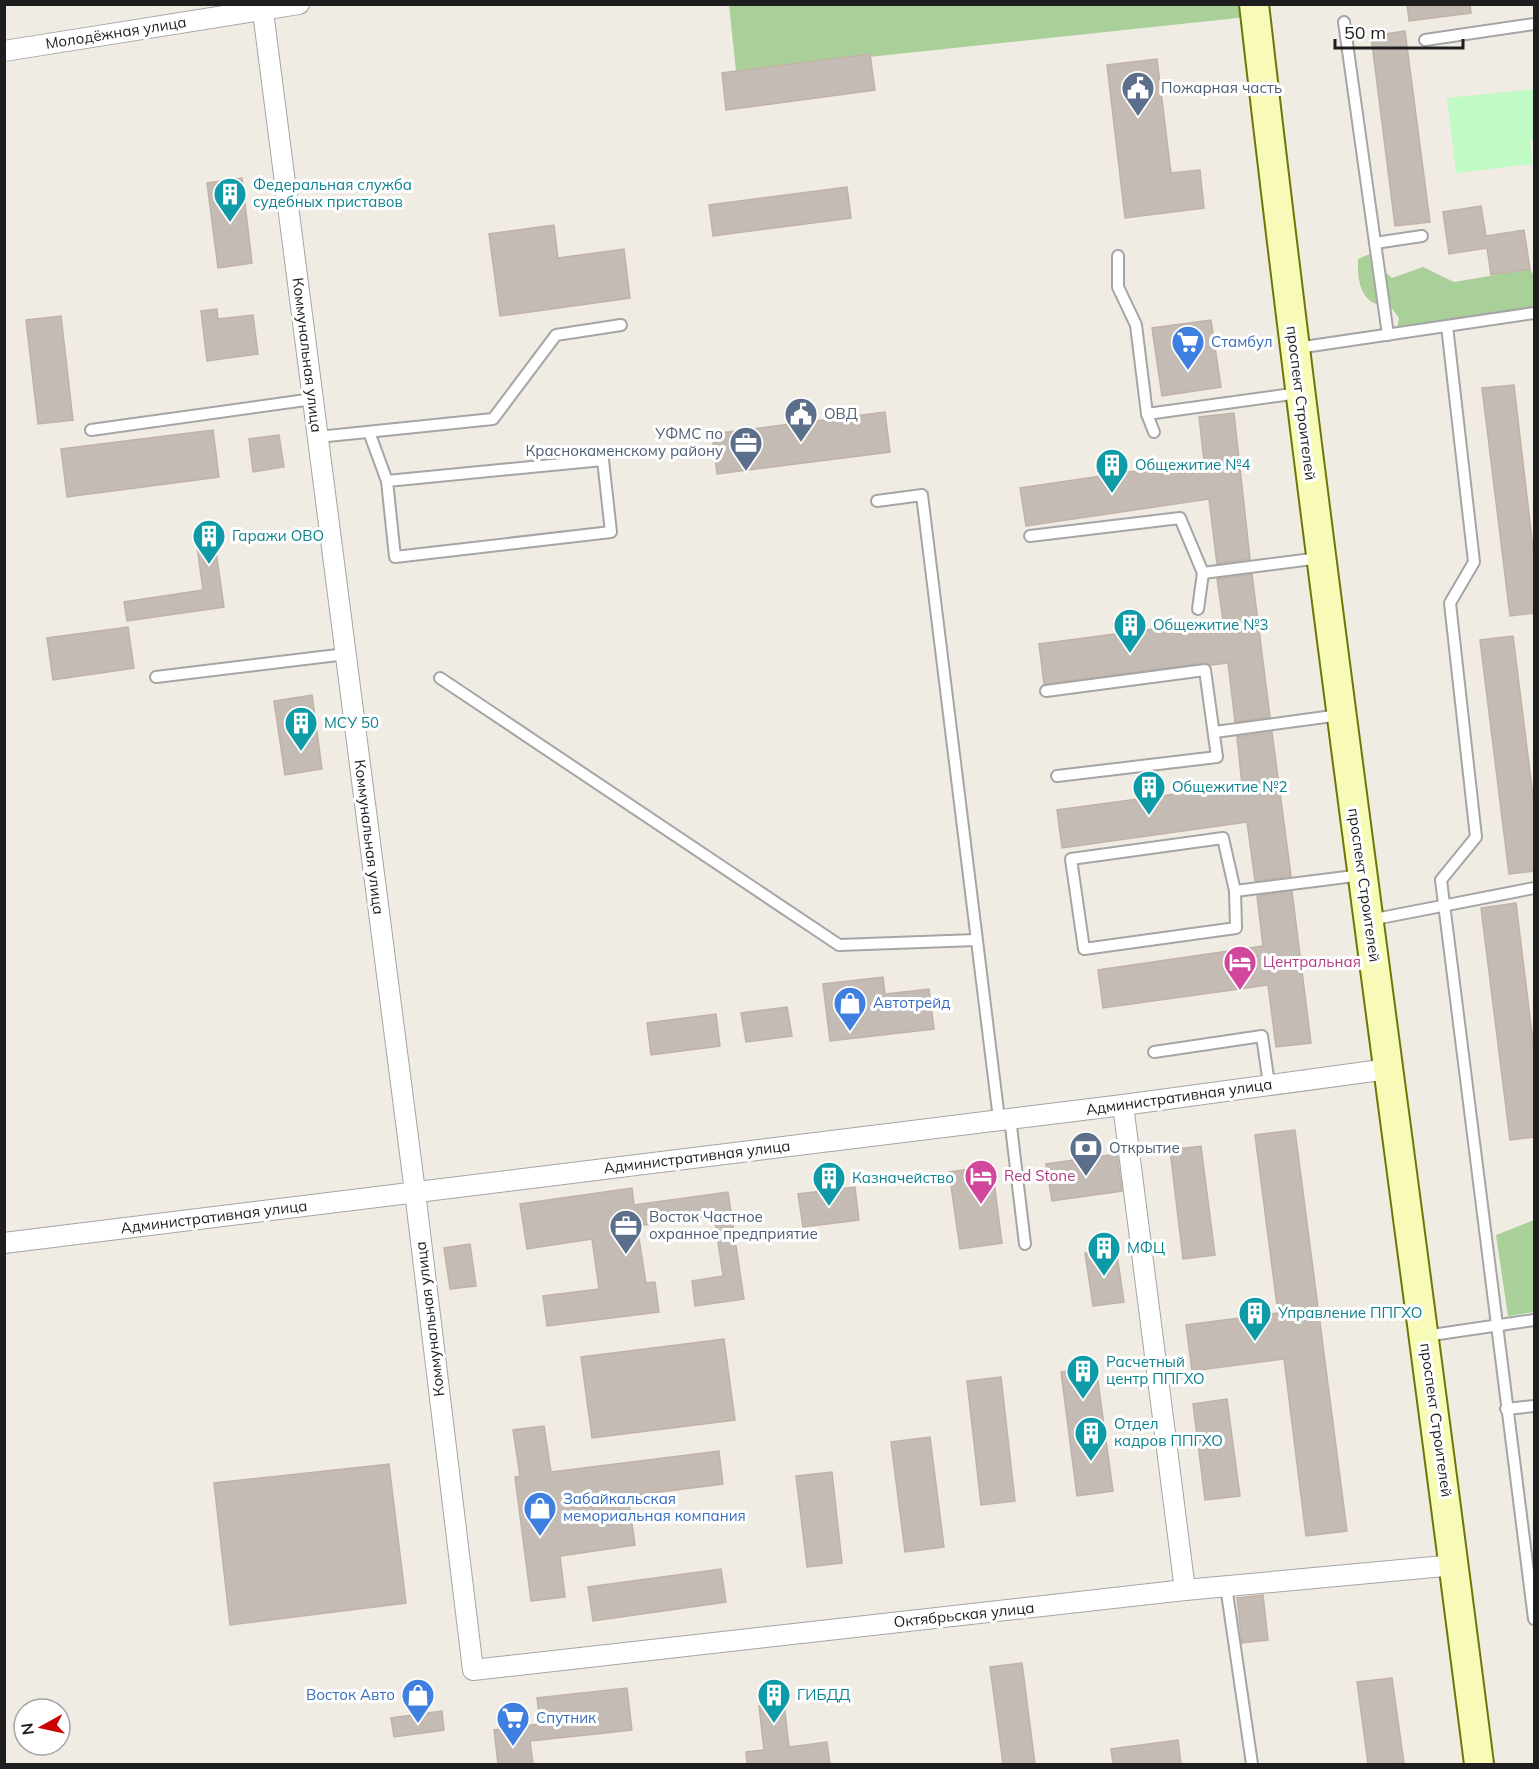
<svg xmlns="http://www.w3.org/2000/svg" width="1539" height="1769" viewBox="0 0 1539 1769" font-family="Mulish,sans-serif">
	<rect width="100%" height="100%" fill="#f0ece4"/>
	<!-- forest -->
	<g fill="#a9d098">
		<path d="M 1246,4 L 1247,17 L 736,71 L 729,5 Z"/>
		<path d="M 1372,253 L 1379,267 L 1392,278 L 1423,267 L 1454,282 L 1530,269 L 1534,276 L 1534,308 L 1397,328 L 1399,318 L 1390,306 C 1361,307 1357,282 1358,259 Z"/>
		<path d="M 1534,1220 L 1534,1312 L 1508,1316 L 1496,1235 Z"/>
	</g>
	<!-- park -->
	<path fill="#c1fac5" d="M 1533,89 L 1534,140 L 1530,141 L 1533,164 L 1456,173 L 1447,98 Z"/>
	<!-- building -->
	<g fill="#c4bbb4" stroke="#c2b2a6" stroke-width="1.5">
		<path d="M 1407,4 L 1470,4 L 1471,13 L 1409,21 Z"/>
		<path d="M 1405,31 L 1430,222 L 1395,226 L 1371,36 Z"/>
		<path d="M 870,54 L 875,90 L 726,110 L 722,73 Z"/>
		<path d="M 1157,59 L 1171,173 L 1200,170 L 1204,208 L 1125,218 L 1107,65 Z"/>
		<path d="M 242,178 L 252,263 L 218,268 L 207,183 Z"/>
		<path d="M 847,187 L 851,218 L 713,236 L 709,205 Z"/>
		<path d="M 1481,206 L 1486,236 L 1524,230 L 1530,269 L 1491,275 L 1487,248 L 1449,254 L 1443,212 Z"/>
		<path d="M 554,225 L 558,258 L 624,249 L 630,298 L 500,316 L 489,234 Z"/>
		<path d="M 217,309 L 218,319 L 253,315 L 258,354 L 207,361 L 201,311 Z"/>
		<path d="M 61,316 L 73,420 L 38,424 L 26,320 Z"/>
		<path d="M 1211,320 L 1221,387 L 1162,396 L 1152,328 Z"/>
		<path d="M 1514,385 L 1534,557 L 1534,613 L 1510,616 L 1482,388 Z"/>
		<path d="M 885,412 L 890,452 L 717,474 L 712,434 Z"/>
		<path d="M 1234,413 L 1250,559 L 1217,564 L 1209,499 L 1026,526 L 1020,488 L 1204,461 L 1199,417 Z"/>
		<path d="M 213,430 L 219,477 L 67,497 L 61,449 Z"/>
		<path d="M 279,435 L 284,467 L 253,472 L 249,439 Z"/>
		<path d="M 214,537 L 224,607 L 127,621 L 124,602 L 203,590 L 196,539 Z"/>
		<path d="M 1252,574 L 1270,717 L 1235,722 L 1228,663 L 1211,665 L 1204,663 L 1044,684 L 1039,644 L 1223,620 L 1217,579 Z"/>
		<path d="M 128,627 L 134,668 L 53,680 L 47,638 Z"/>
		<path d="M 1513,636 L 1534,804 L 1534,871 L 1509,874 L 1480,640 Z"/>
		<path d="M 312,695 L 322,769 L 285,775 L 274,701 Z"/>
		<path d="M 1272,732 L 1291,876 L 1255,881 L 1247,822 L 1062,848 L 1057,810 L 1242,785 L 1237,737 Z"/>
		<path d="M 1292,891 L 1311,1043 L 1276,1047 L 1268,985 L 1103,1008 L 1098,970 L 1263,946 L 1257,896 Z"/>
		<path d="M 1516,903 L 1534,1050 L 1534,1137 L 1510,1140 L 1481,908 Z"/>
		<path d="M 883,977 L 885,994 L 929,989 L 934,1029 L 830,1041 L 823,984 Z"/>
		<path d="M 787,1007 L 792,1036 L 746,1042 L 741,1013 Z"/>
		<path d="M 716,1014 L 720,1046 L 651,1055 L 647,1023 Z"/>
		<path d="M 1295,1130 L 1347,1531 L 1306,1536 L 1284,1359 L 1192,1371 L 1186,1325 L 1278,1313 L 1255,1135 Z"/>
		<path d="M 1201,1146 L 1215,1255 L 1183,1259 L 1170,1150 Z"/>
		<path d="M 1117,1154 L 1122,1191 L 1052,1201 L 1046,1164 Z"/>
		<path d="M 992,1166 L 1002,1243 L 960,1249 L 949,1172 Z"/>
		<path d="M 855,1187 L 859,1220 L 803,1227 L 798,1194 Z"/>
		<path d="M 632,1188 L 634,1205 L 728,1192 L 744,1299 L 695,1306 L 692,1281 L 723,1276 L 714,1215 L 637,1226 L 646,1283 L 655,1282 L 659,1312 L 547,1326 L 543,1296 L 599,1289 L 592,1239 L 527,1249 L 520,1204 Z"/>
		<path d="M 470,1244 L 476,1286 L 450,1289 L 444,1248 Z"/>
		<path d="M 1116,1248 L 1124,1302 L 1093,1306 L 1085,1253 Z"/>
		<path d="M 724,1339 L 735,1420 L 592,1438 L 581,1357 Z"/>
		<path d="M 1096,1367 L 1113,1491 L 1077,1496 L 1061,1372 Z"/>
		<path d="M 1001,1377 L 1015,1501 L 981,1505 L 967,1381 Z"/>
		<path d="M 1227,1399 L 1240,1496 L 1205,1500 L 1193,1404 Z"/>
		<path d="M 544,1426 L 551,1472 L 719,1451 L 723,1484 L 628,1496 L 635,1545 L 560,1556 L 565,1597 L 531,1601 L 515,1477 L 520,1476 L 513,1430 Z"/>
		<path d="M 930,1437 L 944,1547 L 905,1552 L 891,1442 Z"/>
		<path d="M 389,1464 L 406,1603 L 230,1625 L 214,1483 Z"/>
		<path d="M 832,1472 L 842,1563 L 807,1567 L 796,1476 Z"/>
		<path d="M 721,1569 L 726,1602 L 593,1621 L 588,1587 Z"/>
		<path d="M 1263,1595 L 1268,1640 L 1242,1643 L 1237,1598 Z"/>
		<path d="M 1022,1663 L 1035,1764 L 1003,1764 L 990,1667 Z"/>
		<path d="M 1392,1678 L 1404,1763 L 1368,1764 L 1357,1682 Z"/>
		<path d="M 627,1688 L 632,1730 L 530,1741 L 533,1764 L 498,1764 L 494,1730 L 540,1724 L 537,1698 Z"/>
		<path d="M 784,1703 L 789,1747 L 827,1742 L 830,1764 L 747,1764 L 746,1752 L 764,1750 L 759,1706 Z"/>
		<path d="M 442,1711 L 444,1730 L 394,1737 L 391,1718 Z"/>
		<path d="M 1178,1740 L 1181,1764 L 1113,1764 L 1111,1749 Z"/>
	</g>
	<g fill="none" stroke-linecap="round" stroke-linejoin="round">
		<defs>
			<g id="lane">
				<path d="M 1344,22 L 1388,335"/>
				<path d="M 1425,40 L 1534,24"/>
				<path d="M 1375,243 L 1422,236"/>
				<path d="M 1118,256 L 1118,287 L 1136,325 L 1147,414 L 1299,393"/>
				<path d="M 1447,326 L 1474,562 L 1450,603 L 1476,837 L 1441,880 L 1534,1619"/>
				<path d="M 1297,348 L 1534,313"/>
				<path d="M 1147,414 L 1154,432"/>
				<path d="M 91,430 L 313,399"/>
				<path d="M 369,432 L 387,481 L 603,460 L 611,532 L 395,557 L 387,481"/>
				<path d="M 318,437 L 493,419 L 556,335 L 621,325"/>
				<path d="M 877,501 L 922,495 L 999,1119"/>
				<path d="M 1030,536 L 1180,518 L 1203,573 L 1198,609"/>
				<path d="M 1203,573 L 1320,558"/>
				<path d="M 156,677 L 346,654"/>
				<path d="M 440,678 L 839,945 L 976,940"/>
				<path d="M 1046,691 L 1205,670 L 1217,757 L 1057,776"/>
				<path d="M 1215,732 L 1340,715"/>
				<path d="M 1223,838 L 1235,891 L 1236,928 L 1084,949 L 1071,859 Z"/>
				<path d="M 1235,891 L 1362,875"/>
				<path d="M 1370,920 L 1534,888"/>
				<path d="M 1154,1052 L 1262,1036 L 1269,1084"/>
				<path d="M 1010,1118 L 1025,1244"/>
				<path d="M 1425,1336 L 1534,1320"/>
				<path d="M 1506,1409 L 1534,1406"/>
				<path d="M 1226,1586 L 1252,1764"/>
			</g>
			<g id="street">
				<path d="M 262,4 L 415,1192 L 473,1670 L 1185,1590 L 1455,1565"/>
				<path d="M 4,51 L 299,4"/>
				<path d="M 1123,1105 L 1185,1590"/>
				<path d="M 4,1243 L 1123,1105 L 1388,1069"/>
			</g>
			<path id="secondary" d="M 1254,4 C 1321,592 1405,1178 1479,1764"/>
		</defs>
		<!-- lane casing -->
		<use href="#lane" stroke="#a5a5a5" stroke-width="14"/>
		<!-- street casing -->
		<use href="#street" stroke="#a5a5a5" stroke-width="22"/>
		<!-- secondary casing -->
		<use href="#secondary" stroke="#6c7803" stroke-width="32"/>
		<!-- lane -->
		<use href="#lane" stroke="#fff" stroke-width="10"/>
		<!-- street -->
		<use href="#street" stroke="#fff" stroke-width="20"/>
		<!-- secondary -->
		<use href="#secondary" stroke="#f7fbb7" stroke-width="28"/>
	</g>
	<!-- icons -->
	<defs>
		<symbol id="civic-pin" viewBox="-11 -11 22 30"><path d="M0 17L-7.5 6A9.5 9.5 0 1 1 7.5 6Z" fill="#5c6f8a" stroke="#fff"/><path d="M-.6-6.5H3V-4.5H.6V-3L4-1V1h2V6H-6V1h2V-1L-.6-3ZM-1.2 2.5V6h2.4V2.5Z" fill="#fff"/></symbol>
		<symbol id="building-pin" viewBox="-11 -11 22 30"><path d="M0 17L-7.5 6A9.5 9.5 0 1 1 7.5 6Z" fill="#0f9aa8" stroke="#fff"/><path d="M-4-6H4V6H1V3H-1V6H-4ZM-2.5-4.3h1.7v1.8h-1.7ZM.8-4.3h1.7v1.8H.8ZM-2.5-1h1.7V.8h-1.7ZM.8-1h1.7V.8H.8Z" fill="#fff"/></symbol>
		<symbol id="supermarket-pin" viewBox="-11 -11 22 30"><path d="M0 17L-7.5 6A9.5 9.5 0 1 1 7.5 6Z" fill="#3f7fe0" stroke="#fff"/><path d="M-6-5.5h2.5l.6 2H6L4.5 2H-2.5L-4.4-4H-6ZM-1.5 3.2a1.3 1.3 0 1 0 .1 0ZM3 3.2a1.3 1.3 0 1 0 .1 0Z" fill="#fff"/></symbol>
		<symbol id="office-pin" viewBox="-11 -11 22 30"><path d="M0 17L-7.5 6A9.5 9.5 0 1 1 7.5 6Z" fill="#5c6f8a" stroke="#fff"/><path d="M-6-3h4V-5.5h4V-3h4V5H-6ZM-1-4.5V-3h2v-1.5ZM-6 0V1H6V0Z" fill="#fff"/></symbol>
		<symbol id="hotel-pin" viewBox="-11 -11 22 30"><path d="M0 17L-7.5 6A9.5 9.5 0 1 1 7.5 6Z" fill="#d1479c" stroke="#fff"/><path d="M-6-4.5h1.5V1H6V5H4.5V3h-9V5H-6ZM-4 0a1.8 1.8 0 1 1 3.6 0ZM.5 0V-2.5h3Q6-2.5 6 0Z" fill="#fff"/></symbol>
		<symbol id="shop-pin" viewBox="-11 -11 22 30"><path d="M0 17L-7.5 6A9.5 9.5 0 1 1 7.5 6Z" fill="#3f7fe0" stroke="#fff"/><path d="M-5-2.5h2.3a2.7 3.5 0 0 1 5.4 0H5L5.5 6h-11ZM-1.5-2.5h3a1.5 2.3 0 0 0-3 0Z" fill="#fff"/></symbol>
		<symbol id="bank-pin" viewBox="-11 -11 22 30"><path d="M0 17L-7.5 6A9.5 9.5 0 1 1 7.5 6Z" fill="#5c6f8a" stroke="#fff"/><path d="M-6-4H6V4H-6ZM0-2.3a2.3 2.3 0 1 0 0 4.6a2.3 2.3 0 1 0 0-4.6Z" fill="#fff"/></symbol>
	</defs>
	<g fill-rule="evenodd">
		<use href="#civic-pin" x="1119" y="69" width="38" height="52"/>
		<use href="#building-pin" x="211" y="175" width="38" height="52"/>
		<use href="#supermarket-pin" x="1169" y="323" width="38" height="52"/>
		<use href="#civic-pin" x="782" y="395" width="38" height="52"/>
		<use href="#office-pin" x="727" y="424" width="38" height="52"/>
		<use href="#building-pin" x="1093" y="446" width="38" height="52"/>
		<use href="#building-pin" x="190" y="517" width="38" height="52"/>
		<use href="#building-pin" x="1111" y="606" width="38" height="52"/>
		<use href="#building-pin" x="282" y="704" width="38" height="52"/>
		<use href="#building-pin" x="1130" y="768" width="38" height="52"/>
		<use href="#hotel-pin" x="1221" y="943" width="38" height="52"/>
		<use href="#shop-pin" x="831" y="984" width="38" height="52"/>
		<use href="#bank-pin" x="1067" y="1129" width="38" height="52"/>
		<use href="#hotel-pin" x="962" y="1157" width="38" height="52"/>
		<use href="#building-pin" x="810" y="1159" width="38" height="52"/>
		<use href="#office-pin" x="607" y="1207" width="38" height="52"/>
		<use href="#building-pin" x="1085" y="1229" width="38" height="52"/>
		<use href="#building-pin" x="1236" y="1294" width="38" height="52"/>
		<use href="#building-pin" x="1064" y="1352" width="38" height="52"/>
		<use href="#building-pin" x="1072" y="1414" width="38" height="52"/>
		<use href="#shop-pin" x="521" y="1489" width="38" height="52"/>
		<use href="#shop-pin" x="399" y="1676" width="38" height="52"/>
		<use href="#building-pin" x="755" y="1676" width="38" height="52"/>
		<use href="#supermarket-pin" x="494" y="1699" width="38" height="52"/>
	</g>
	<g text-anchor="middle" stroke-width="6" stroke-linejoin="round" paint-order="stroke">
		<!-- street labels -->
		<g font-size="15" fill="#1e1e1e" stroke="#fff">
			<text transform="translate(116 33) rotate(-9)" y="5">Молодёжная улица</text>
			<text transform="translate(307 355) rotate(83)" y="5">Коммунальная улица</text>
			<text transform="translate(1301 403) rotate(83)" y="5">проспект Строителей</text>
			<text transform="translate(369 837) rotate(83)" y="5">Коммунальная улица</text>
			<text transform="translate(1364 885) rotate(82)" y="5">проспект Строителей</text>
			<text transform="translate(1179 1097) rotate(-8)" y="5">Административная улица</text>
			<text transform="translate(697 1157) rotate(-7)" y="5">Административная улица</text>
			<text transform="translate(214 1217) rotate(-7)" y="5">Административная улица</text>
			<text transform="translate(430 1319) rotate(-97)" y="5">Коммунальная улица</text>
			<text transform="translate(1436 1420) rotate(82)" y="5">проспект Строителей</text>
			<text transform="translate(964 1615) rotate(-6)" y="5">Октябрьская улица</text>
		</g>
		<!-- service labels -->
		<g font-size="15" fill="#4e5e75" stroke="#fff" text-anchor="start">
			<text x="1161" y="93">Пожарная часть</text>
			<text x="824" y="419">ОВД</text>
			<text x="723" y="439" text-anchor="end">УФМС по<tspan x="723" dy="17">Краснокаменскому району</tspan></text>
			<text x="1109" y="1153">Открытие</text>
			<text x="649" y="1222">Восток Частное<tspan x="649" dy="17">охранное предприятие</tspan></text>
		</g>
		<!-- culture labels -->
		<g font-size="15" fill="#0d838f" stroke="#fff" text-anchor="start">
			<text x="253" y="190">Федеральная служба<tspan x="253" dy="17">судебных приставов</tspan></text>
			<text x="1135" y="470">Общежитие №4</text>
			<text x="232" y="541">Гаражи ОВО</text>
			<text x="1153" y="630">Общежитие №3</text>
			<text x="324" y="728">МСУ 50</text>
			<text x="1172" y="792">Общежитие №2</text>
			<text x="852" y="1183">Казначейство</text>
			<text x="1127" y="1253">МФЦ</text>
			<text x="1278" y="1318">Управление ППГХО</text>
			<text x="1106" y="1367">Расчетный<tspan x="1106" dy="17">центр ППГХО</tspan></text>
			<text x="1114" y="1429">Отдел<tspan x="1114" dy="17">кадров ППГХО</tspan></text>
			<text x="797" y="1700">ГИБДД</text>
		</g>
		<!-- shop labels -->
		<g font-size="15" fill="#366cbe" stroke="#fff" text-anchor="start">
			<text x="1211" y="347">Стамбул</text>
			<text x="873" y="1008">Автотрейд</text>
			<text x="563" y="1504">Забайкальская<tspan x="563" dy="17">мемориальная компания</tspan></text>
			<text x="395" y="1700" text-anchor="end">Восток Авто</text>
			<text x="536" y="1723">Спутник</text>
		</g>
		<!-- hotel labels -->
		<g font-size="15" fill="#b23c85" stroke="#fff" text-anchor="start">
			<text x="1263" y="967">Центральная</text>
			<text x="1004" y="1181">Red Stone</text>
		</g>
	</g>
	<!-- border -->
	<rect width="1539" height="1769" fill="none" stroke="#1e1e1e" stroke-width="12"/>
	<!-- north arrow -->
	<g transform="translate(42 1727) rotate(262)"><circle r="28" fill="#ffffff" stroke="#a5a5a5" stroke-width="1.5"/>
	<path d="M0-4.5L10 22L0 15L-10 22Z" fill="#cd0001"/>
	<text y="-9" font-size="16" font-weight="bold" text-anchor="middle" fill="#1e1e1e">N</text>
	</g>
	<!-- scale -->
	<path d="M1335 39v9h128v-9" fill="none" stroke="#1e1e1e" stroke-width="3"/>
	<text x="1344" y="39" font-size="18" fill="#1e1e1e" stroke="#ffffff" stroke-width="4.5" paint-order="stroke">50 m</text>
</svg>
